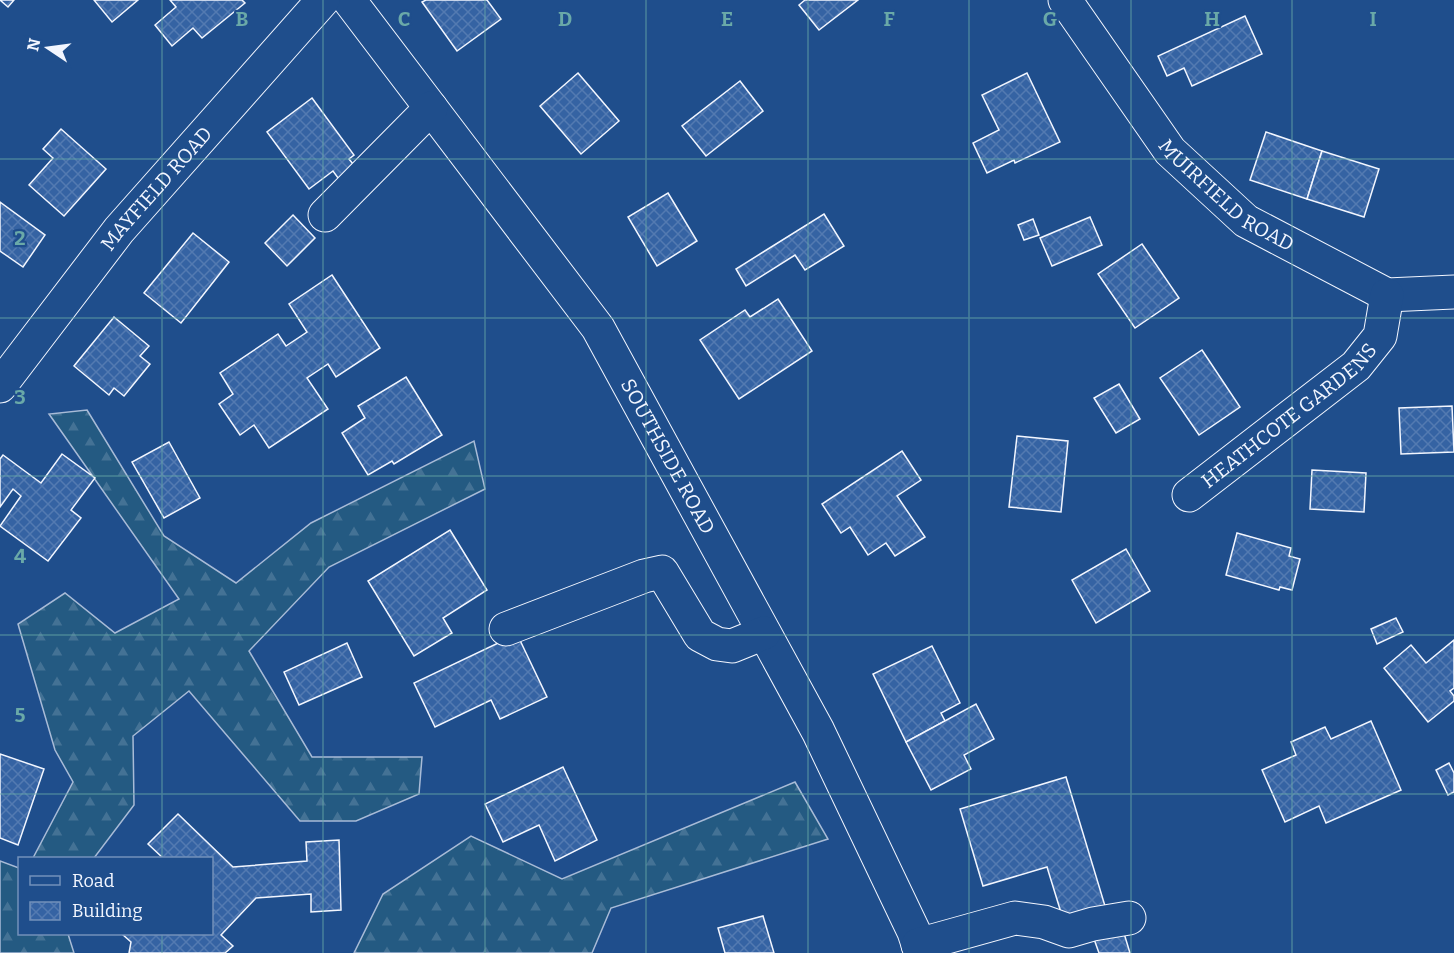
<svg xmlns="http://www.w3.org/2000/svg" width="1454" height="953" viewBox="0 0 1454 953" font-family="Bitter,serif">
	<defs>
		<pattern id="forest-firs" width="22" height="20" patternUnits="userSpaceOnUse" patternTransform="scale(1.5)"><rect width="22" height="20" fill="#245a82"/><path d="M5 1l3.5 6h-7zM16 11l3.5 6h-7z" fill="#447295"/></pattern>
		<pattern id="building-cross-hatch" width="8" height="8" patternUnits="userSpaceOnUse" patternTransform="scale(1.5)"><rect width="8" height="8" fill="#3563a3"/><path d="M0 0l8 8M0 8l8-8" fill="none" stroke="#537ab1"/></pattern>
	</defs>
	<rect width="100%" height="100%" fill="#1f4e8c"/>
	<!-- forest -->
	<g fill="url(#forest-firs)" stroke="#a8bbd7" stroke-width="1.5">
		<path d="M 87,410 L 164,536 L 236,583 L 311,523 L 474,441 L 485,489 L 329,567 L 249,651 L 312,757 L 422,757 L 419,794 L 356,821 L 300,821 L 189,691 L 133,736 L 134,805 L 94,858 L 33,858 L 73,782 L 55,750 L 18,624 L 65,593 L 115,633 L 179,599 L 49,414 Z"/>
		<path d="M 795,782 L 828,839 L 611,908 L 592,953 L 354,953 L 383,894 L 471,836 L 562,879 Z"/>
		<path d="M 0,861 L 19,868 L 20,934 L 68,934 L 74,953 L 0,953 Z"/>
	</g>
	<!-- building -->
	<g fill="url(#building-cross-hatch)" stroke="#f2f6ff" stroke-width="1.5">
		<path d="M 0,0 L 14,0 L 8,7 Z"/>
		<path d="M 94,0 L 138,0 L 112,22 Z"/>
		<path d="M 170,0 L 242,0 L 245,3 L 202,38 L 193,28 L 172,46 L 155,25 L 176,7 Z"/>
		<path d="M 426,0 L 487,0 L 501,19 L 457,51 L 422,2 Z"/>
		<path d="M 805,0 L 858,0 L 819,30 L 799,5 Z"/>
		<path d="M 1245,16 L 1262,54 L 1192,86 L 1184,68 L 1167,76 L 1158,56 Z"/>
		<path d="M 578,73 L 619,121 L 581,154 L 540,106 Z"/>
		<path d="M 1027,73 L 1060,142 L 1015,163 L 1014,160 L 987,173 L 973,143 L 999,130 L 982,95 Z"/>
		<path d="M 740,81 L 763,111 L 706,156 L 682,126 Z"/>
		<path d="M 312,98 L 354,155 L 349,159 L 358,170 L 341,182 L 333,171 L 309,189 L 267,132 Z"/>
		<path d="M 61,129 L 106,169 L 64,216 L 29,185 L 53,158 L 43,149 Z"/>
		<path d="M 1266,132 L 1322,151 L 1307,199 L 1250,180 Z"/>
		<path d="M 1322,151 L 1379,169 L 1364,217 L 1307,199 Z"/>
		<path d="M 668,193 L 697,241 L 657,266 L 628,217 Z"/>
		<path d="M 0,202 L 45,235 L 23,267 L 0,251 Z"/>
		<path d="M 824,214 L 844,246 L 805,270 L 795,255 L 746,286 L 736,269 Z"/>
		<path d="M 293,215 L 315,238 L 287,266 L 265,243 Z"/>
		<path d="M 1090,217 L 1102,245 L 1052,266 L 1040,238 Z"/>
		<path d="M 1033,219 L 1039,235 L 1024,240 L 1018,225 Z"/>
		<path d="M 193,233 L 229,262 L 181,323 L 144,293 Z"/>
		<path d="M 1142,244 L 1179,298 L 1135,328 L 1098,274 Z"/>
		<path d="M 332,275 L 380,348 L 336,377 L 328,364 L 307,378 L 328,409 L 269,448 L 254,425 L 240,435 L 219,404 L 233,394 L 220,373 L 278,334 L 286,346 L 307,332 L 289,304 Z"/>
		<path d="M 778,299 L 812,351 L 739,399 L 700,340 L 745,310 L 750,317 Z"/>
		<path d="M 114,317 L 149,346 L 140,356 L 150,364 L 124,396 L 114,388 L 109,395 L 74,366 Z"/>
		<path d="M 1202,350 L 1240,407 L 1199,435 L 1160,378 Z"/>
		<path d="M 406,377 L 442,435 L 394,464 L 392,461 L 368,475 L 342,433 L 365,418 L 358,406 Z"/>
		<path d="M 1119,384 L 1140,419 L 1116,433 L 1094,398 Z"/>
		<path d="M 1452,406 L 1454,452 L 1401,454 L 1399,408 Z"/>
		<path d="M 1017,436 L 1068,441 L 1061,512 L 1009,507 Z"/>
		<path d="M 169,442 L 200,498 L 164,518 L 132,462 Z"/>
		<path d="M 902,451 L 921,480 L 897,496 L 925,537 L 895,556 L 886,543 L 868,555 L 850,527 L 841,533 L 822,504 Z"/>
		<path d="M 62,454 L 95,478 L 71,510 L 81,518 L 48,561 L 0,526 L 21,496 L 13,489 L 0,507 L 0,459 L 3,455 L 41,483 Z"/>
		<path d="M 1312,470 L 1366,473 L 1364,512 L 1310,509 Z"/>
		<path d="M 450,530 L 487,590 L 443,618 L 452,633 L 414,656 L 368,581 Z"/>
		<path d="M 1237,533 L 1291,548 L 1289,556 L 1300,559 L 1292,590 L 1280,587 L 1279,590 L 1226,575 Z"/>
		<path d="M 1126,549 L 1150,591 L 1096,623 L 1072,580 Z"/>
		<path d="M 1396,618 L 1403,632 L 1377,644 L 1371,629 Z"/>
		<path d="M 517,634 L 547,697 L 500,719 L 491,700 L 435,727 L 414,683 Z"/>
		<path d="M 1454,640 L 1454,688 L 1450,691 L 1454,696 L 1454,701 L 1428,722 L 1384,668 L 1411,645 L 1426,663 Z"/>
		<path d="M 347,643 L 362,677 L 299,705 L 284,672 Z"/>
		<path d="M 932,646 L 960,703 L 941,713 L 945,721 L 906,742 L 873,674 Z"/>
		<path d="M 976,704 L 994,739 L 964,755 L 971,769 L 931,790 L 906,742 Z"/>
		<path d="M 1371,721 L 1401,790 L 1326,823 L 1319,806 L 1285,822 L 1262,770 L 1296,755 L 1291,742 L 1325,727 L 1331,739 Z"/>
		<path d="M 0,754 L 44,769 L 18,845 L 0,838 Z"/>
		<path d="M 1449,763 L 1454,773 L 1454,792 L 1448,795 L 1436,770 Z"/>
		<path d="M 563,767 L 597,840 L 555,861 L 539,825 L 503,842 L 485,804 Z"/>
		<path d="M 1066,777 L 1105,906 L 1063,919 L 1047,867 L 983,886 L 960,809 Z"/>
		<path d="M 178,814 L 233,867 L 307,861 L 306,842 L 339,840 L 341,910 L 311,912 L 311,894 L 256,898 L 221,935 L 233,946 L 225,953 L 129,953 L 131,942 L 122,934 L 212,934 L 212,858 L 163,858 L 148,844 Z"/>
		<path d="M 763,916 L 774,953 L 725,953 L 718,928 Z"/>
		<path d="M 1123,930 L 1130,953 L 1099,953 L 1094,939 Z"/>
	</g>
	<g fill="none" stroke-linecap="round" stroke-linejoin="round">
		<defs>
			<g id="minor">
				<path id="s1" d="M 349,0 L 598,328 L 818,731 L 914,932 L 921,953"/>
				<path id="s2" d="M 1065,0 L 1170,151 L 1246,221 L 1387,295 L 1454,292"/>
				<path d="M 325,215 L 431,108"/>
				<path id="s3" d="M 0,386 L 119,230 L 323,0"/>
				<path id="s4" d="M 1189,495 L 1356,366 L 1380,336 L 1387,295"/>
				<path d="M 506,629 L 644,576 L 662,572 L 700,635 L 717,644 L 732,646 L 764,633"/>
				<path d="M 918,945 L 1015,918 L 1044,922 L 1069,931 L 1093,924 L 1129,918"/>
			</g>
		</defs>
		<!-- minor casing -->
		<use href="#minor" stroke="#f2f6ff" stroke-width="35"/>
		<!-- minor -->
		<use href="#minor" stroke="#1f4e8c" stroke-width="33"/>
	</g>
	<!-- grid -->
	<path fill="none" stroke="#6aa9a8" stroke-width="1.5" stroke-opacity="0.55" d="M 162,0 L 162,858M 323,0 L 323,953M 485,0 L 485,953M 646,0 L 646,953M 808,0 L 808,953M 969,0 L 969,953M 1131,0 L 1131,953M 1292,0 L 1292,953M 0,159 L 1454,159M 0,318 L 1454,318M 0,476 L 1454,476M 0,635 L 1454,635M 0,794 L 1454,794M 162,934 L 162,953"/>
	<g text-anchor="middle" stroke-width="4.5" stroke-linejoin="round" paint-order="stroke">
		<!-- street labels -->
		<g font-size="20" fill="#f2f6ff" stroke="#1f4e8c">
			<text dy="7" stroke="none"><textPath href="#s3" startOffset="252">MAYFIELD ROAD</textPath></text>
			<text dy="7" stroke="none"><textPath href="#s2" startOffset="256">MUIRFIELD ROAD</textPath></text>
			<text dy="7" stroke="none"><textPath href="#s4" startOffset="128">HEATHCOTE GARDENS</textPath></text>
			<text dy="7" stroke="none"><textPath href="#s1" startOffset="558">SOUTHSIDE ROAD</textPath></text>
		</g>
	</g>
	<g font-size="20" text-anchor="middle" font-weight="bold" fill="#6aa9a8" stroke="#1f4e8c" stroke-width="4.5" stroke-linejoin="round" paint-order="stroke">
		<text x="242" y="26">B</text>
		<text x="404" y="26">C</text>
		<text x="565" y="26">D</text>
		<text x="727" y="26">E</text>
		<text x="889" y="26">F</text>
		<text x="1050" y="26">G</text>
		<text x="1212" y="26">H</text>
		<text x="1373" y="26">I</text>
		<text x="20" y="245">2</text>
		<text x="20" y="404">3</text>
		<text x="20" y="563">4</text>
		<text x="20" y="722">5</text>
	</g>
	<!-- legend -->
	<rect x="18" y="857" width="195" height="78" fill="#1f4e8c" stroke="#7391ba" stroke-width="1.5"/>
	<rect x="30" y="876" width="30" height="9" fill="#1f4e8c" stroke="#7391ba" stroke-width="1.5"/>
	<text x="72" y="887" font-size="18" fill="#f2f6ff">Road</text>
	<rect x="30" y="902" width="30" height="18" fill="url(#building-cross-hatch)" stroke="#7391ba" stroke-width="1.5"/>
	<text x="72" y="917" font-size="18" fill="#f2f6ff">Building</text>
	<!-- north arrow -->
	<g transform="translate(48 48) rotate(283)" stroke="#1f4e8c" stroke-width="4.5" paint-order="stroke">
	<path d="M0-4.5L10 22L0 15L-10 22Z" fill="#f2f6ff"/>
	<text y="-9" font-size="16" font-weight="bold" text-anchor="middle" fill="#f2f6ff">N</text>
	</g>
</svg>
